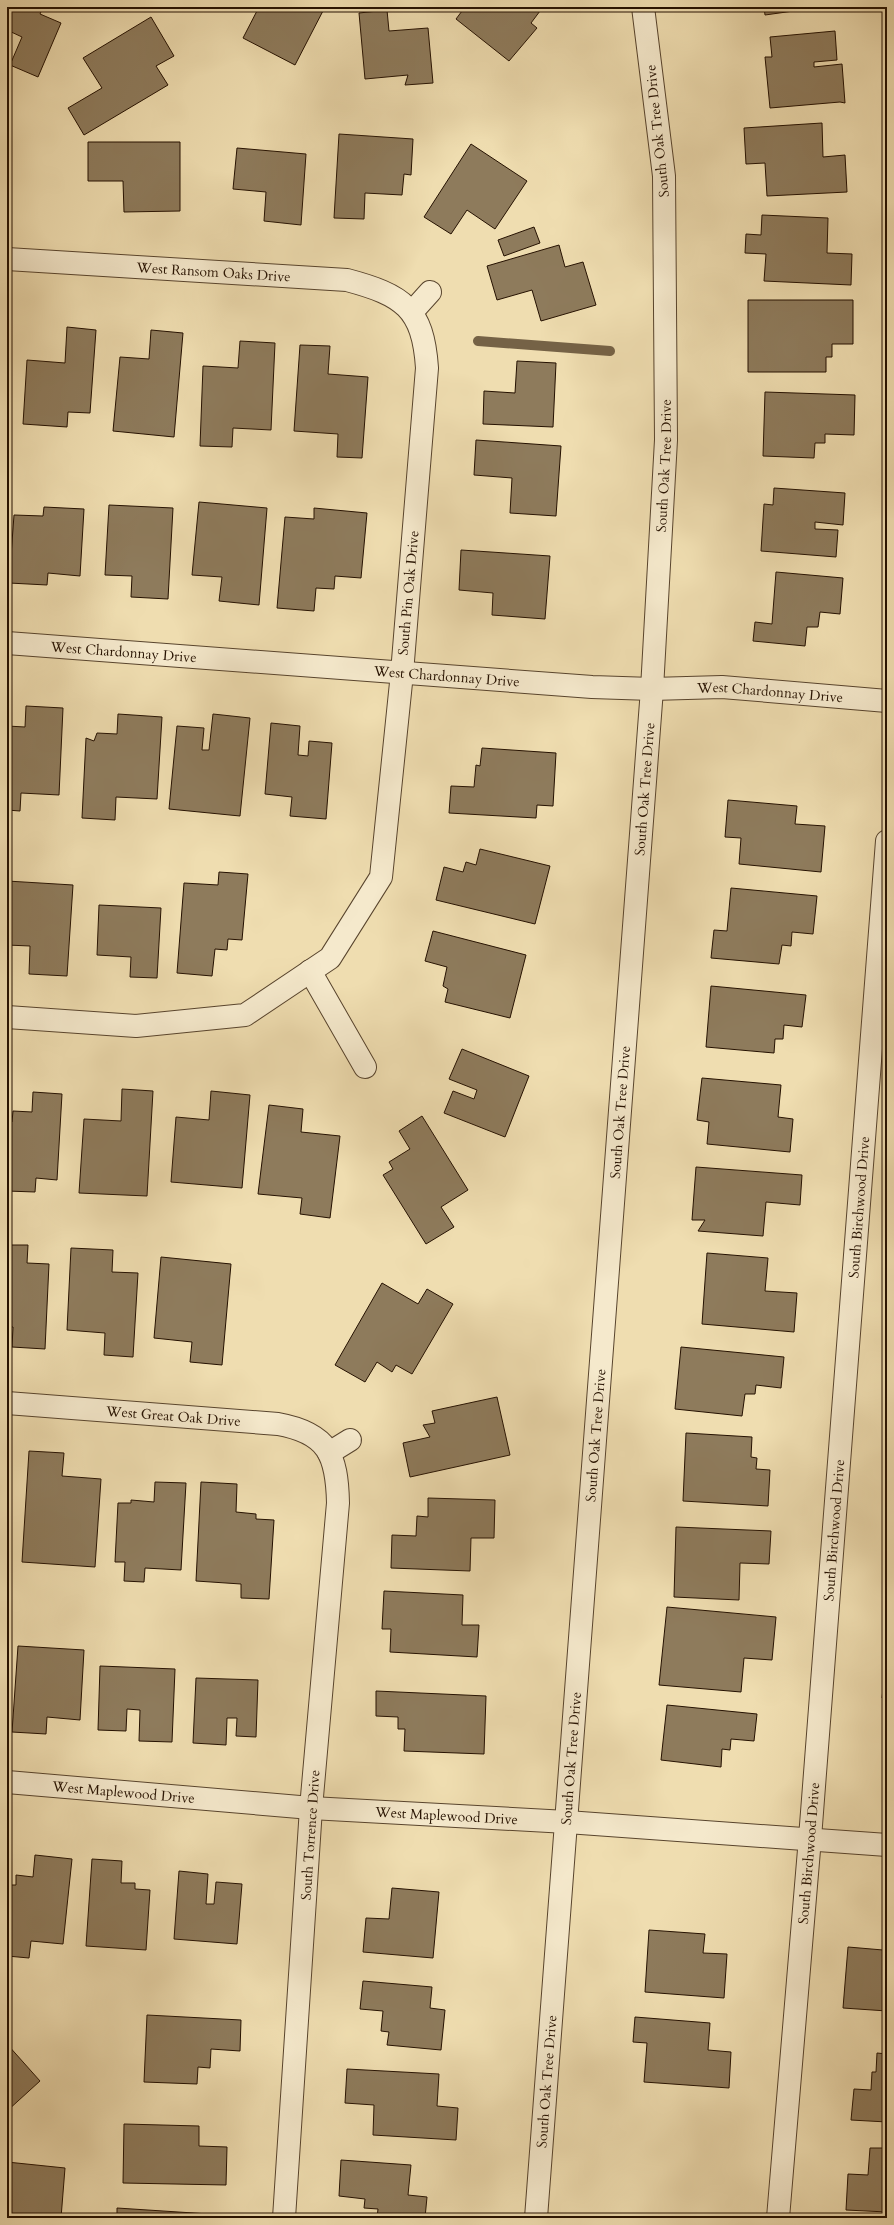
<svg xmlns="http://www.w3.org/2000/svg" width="894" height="2225" viewBox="0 0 894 2225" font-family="Cardo,serif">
	<rect width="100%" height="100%" fill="#efddb0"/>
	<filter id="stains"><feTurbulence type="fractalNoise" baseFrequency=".005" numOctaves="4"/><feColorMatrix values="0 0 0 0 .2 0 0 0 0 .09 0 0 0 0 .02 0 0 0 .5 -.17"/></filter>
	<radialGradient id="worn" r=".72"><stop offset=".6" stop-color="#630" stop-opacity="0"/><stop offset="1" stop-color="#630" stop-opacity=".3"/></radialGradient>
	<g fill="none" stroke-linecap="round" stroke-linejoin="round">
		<!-- stream -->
		<path stroke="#756246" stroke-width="10" d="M 478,341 L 610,351"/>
	</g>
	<!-- building -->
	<g fill="#8e7b5c" stroke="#251101">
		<path d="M 7,7 L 43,7 L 40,14 L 61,23 L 38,77 L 10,65 L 22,37 L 7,30 Z"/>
		<path d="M 259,7 L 325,7 L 295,65 L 243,38 Z"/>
		<path d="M 465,7 L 543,7 L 531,23 L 537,28 L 509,61 L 456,19 Z"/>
		<path d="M 764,7 L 822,7 L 765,15 Z"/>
		<path d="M 387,10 L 389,31 L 428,28 L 433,83 L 405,85 L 408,75 L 365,79 L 359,13 Z"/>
		<path d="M 151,17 L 174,56 L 156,66 L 168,85 L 84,135 L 68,108 L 102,88 L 83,58 Z"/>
		<path d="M 835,31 L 837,60 L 814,62 L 814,67 L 842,64 L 845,103 L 840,102 L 770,108 L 765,57 L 772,57 L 770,37 Z"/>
		<path d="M 822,123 L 823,157 L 845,155 L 847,192 L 767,196 L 765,163 L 746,164 L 744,128 Z"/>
		<path d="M 339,134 L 413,139 L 411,175 L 404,174 L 402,195 L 365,193 L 364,219 L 334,218 Z"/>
		<path d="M 88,142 L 180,142 L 180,211 L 124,212 L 123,181 L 88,181 Z"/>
		<path d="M 471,144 L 527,181 L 495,229 L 467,210 L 451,234 L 424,217 Z"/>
		<path d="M 237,148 L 306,154 L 301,225 L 264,221 L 266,192 L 233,189 Z"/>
		<path d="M 762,215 L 828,218 L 827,253 L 852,254 L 851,285 L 764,281 L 766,254 L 745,253 L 746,234 L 761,235 Z"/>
		<path d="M 534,227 L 540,243 L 504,256 L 498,240 Z"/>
		<path d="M 559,245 L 565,267 L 583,262 L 596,305 L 541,321 L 532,290 L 497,300 L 487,266 Z"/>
		<path d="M 748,300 L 853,300 L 853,344 L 832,344 L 832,357 L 826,357 L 826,372 L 748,372 Z"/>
		<path d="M 67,327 L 96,330 L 90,413 L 68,412 L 67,427 L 23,424 L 27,360 L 65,363 Z"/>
		<path d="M 151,330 L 183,333 L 174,437 L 113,431 L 120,357 L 149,359 Z"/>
		<path d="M 240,341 L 275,343 L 271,430 L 233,428 L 232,447 L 200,446 L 203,366 L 238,368 Z"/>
		<path d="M 300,345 L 330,346 L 328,374 L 368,377 L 362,458 L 337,457 L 338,434 L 294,431 Z"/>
		<path d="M 517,361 L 556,363 L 553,427 L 483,424 L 484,391 L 515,393 Z"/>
		<path d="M 765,392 L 855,395 L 854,435 L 825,434 L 825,443 L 815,443 L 814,458 L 763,456 Z"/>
		<path d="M 476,440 L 561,446 L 556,516 L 510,513 L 512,478 L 474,475 Z"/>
		<path d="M 774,488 L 845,493 L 843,525 L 815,522 L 815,529 L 838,530 L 836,557 L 761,551 L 764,504 L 773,505 Z"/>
		<path d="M 199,502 L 267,508 L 259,605 L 219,601 L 222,577 L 192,575 Z"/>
		<path d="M 109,505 L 173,508 L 168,599 L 131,597 L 132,576 L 105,575 Z"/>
		<path d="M 44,507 L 84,509 L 80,576 L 48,573 L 47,585 L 9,583 L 14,515 L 43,516 Z"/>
		<path d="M 314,508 L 367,513 L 361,578 L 335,576 L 334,589 L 316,588 L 314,611 L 277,608 L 285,517 L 314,519 Z"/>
		<path d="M 461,550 L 550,556 L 545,619 L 492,615 L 493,593 L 459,590 Z"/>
		<path d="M 776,572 L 843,578 L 840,614 L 820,612 L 818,627 L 807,627 L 805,646 L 753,641 L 755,622 L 772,624 Z"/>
		<path d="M 26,706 L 63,708 L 59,795 L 21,793 L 20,811 L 7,810 L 7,726 L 25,727 Z"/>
		<path d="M 118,714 L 162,717 L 157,799 L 116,797 L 115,820 L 82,818 L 86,738 L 94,741 L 97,733 L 117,734 Z"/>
		<path d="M 213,714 L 250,718 L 240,816 L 169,809 L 177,726 L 204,728 L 202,750 L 209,750 Z"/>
		<path d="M 271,723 L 300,726 L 298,755 L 308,756 L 309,741 L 332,743 L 326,819 L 290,816 L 292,797 L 265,794 Z"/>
		<path d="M 482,748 L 556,753 L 553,806 L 537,805 L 536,818 L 449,813 L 451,786 L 474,787 L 476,765 L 480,766 Z"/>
		<path d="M 728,800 L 797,806 L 795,824 L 825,826 L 821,872 L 739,864 L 741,838 L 725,837 Z"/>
		<path d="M 480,849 L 550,866 L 535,924 L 436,900 L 444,867 L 463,872 L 466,862 L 476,865 Z"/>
		<path d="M 219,872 L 248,874 L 242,940 L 228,939 L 227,950 L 215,949 L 212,976 L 177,973 L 184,883 L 218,885 Z"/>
		<path d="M 7,881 L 73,885 L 67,976 L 29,974 L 30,946 L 7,945 Z"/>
		<path d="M 731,888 L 817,896 L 813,934 L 792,932 L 791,946 L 782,945 L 779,964 L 711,958 L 714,930 L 727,931 Z"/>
		<path d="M 99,905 L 161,908 L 157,978 L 130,977 L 131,957 L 97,955 Z"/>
		<path d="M 433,931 L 526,955 L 510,1018 L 445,1002 L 448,989 L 443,986 L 447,967 L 425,961 Z"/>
		<path d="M 711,986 L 806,995 L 802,1027 L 784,1025 L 783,1039 L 775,1039 L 774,1053 L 706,1047 Z"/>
		<path d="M 462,1049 L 529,1076 L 505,1137 L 444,1113 L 453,1091 L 474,1099 L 477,1090 L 449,1079 Z"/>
		<path d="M 702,1078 L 781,1085 L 778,1117 L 793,1119 L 790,1152 L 707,1144 L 709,1122 L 697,1120 Z"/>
		<path d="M 122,1089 L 153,1091 L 147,1196 L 79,1193 L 84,1119 L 121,1121 Z"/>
		<path d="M 211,1091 L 250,1095 L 242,1188 L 171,1182 L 176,1117 L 209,1120 Z"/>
		<path d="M 33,1092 L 62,1094 L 57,1180 L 36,1178 L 35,1192 L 7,1191 L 7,1122 L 12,1122 L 13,1111 L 32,1112 Z"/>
		<path d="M 269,1105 L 303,1109 L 301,1132 L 340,1136 L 330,1218 L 300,1214 L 302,1198 L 258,1194 Z"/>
		<path d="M 422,1116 L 468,1190 L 441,1207 L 454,1227 L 426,1244 L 383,1175 L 393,1169 L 389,1162 L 410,1149 L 399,1131 Z"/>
		<path d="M 696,1167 L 802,1175 L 800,1205 L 766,1202 L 763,1236 L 698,1231 L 705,1220 L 692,1220 Z"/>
		<path d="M 7,1245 L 28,1245 L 27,1263 L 49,1264 L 45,1349 L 12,1347 L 13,1327 L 7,1327 Z"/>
		<path d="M 71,1248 L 113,1250 L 112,1272 L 138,1273 L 133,1357 L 104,1355 L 105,1333 L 67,1330 Z"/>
		<path d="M 707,1253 L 768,1258 L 765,1291 L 797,1293 L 794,1332 L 702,1324 Z"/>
		<path d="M 161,1257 L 231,1264 L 222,1365 L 190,1362 L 192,1342 L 154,1338 Z"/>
		<path d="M 382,1283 L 418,1304 L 427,1289 L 453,1304 L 412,1374 L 396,1365 L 392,1372 L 377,1362 L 365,1382 L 335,1365 Z"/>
		<path d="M 681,1347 L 784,1357 L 781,1388 L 756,1385 L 755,1394 L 745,1394 L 742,1416 L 675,1409 Z"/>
		<path d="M 497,1397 L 510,1455 L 410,1477 L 403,1443 L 430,1437 L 423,1425 L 435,1423 L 432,1411 Z"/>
		<path d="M 686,1433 L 752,1437 L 751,1457 L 757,1458 L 756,1469 L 770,1470 L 768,1506 L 683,1501 Z"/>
		<path d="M 29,1451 L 64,1453 L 62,1476 L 101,1479 L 95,1567 L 22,1562 Z"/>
		<path d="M 155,1482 L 186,1483 L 181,1570 L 145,1568 L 144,1582 L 124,1581 L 125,1562 L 115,1562 L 118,1503 L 131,1503 L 131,1500 L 154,1502 Z"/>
		<path d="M 201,1482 L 237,1484 L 236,1512 L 256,1514 L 256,1519 L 274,1520 L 269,1599 L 241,1598 L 241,1584 L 196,1581 Z"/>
		<path d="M 428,1498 L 495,1500 L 494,1538 L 471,1538 L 470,1571 L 391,1568 L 392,1535 L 416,1536 L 417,1516 L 428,1517 Z"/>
		<path d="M 676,1527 L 771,1531 L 769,1564 L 740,1563 L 739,1600 L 674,1597 Z"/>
		<path d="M 384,1591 L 463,1595 L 462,1625 L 479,1625 L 477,1657 L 390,1652 L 391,1629 L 382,1629 Z"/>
		<path d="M 667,1607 L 776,1617 L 772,1660 L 744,1658 L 741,1692 L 659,1685 Z"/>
		<path d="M 18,1646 L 84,1650 L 80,1720 L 47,1717 L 46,1734 L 12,1732 Z"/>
		<path d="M 886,1661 L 887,1661 L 887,1699 L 882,1698 Z"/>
		<path d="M 100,1666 L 175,1669 L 172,1742 L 139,1741 L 140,1710 L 127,1709 L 126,1731 L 98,1730 Z"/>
		<path d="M 196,1678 L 258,1680 L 256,1737 L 236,1736 L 237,1718 L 227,1718 L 226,1745 L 193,1743 Z"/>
		<path d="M 376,1691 L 486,1696 L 484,1754 L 404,1751 L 405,1729 L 398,1729 L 398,1717 L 376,1716 Z"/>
		<path d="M 667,1705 L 757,1714 L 754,1741 L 731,1739 L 730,1750 L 722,1749 L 721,1767 L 661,1760 Z"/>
		<path d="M 885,1712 L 887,1712 L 887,1747 L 883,1747 Z"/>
		<path d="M 35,1855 L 72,1859 L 63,1944 L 31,1941 L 29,1958 L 7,1956 L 7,1885 L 16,1885 L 16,1875 L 33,1877 Z"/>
		<path d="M 92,1859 L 122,1861 L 121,1883 L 135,1883 L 135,1889 L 150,1890 L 146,1950 L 86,1946 Z"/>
		<path d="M 179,1871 L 208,1874 L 206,1904 L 214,1904 L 216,1882 L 242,1884 L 237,1944 L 174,1939 Z"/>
		<path d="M 392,1888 L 439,1892 L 433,1958 L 363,1952 L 366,1918 L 389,1919 Z"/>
		<path d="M 886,1916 L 887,2011 L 843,2008 L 848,1947 L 883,1950 Z"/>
		<path d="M 649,1930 L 705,1934 L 703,1953 L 727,1954 L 724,1998 L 645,1992 Z"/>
		<path d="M 363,1981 L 432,1987 L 430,2008 L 445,2010 L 441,2050 L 387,2045 L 389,2032 L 381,2031 L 383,2011 L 360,2009 Z"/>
		<path d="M 147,2015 L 241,2020 L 240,2051 L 211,2049 L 210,2068 L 198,2067 L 197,2084 L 144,2082 Z"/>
		<path d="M 635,2017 L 710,2023 L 708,2050 L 731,2052 L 729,2088 L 644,2082 L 647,2043 L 633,2042 Z"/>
		<path d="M 7,2044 L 40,2081 L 7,2111 Z"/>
		<path d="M 877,2053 L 887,2054 L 887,2122 L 851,2120 L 854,2089 L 871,2090 L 872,2072 L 876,2072 Z"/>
		<path d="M 347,2069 L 439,2074 L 437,2106 L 458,2108 L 456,2140 L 373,2135 L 374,2105 L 345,2103 Z"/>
		<path d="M 124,2124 L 199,2126 L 199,2146 L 227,2147 L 226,2185 L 123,2183 Z"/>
		<path d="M 870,2148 L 887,2148 L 887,2212 L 846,2210 L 848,2174 L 868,2175 Z"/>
		<path d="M 341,2160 L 411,2165 L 408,2195 L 427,2197 L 425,2218 L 377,2218 L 378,2209 L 364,2208 L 365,2199 L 339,2196 Z"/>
		<path d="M 7,2162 L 65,2168 L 61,2218 L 7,2218 Z"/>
		<path d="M 117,2208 L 209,2214 L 209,2218 L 117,2218 Z"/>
	</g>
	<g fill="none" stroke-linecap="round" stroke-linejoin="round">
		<defs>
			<g id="minor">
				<path id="s1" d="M 7,259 L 347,280 C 403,295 423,308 427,368 L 402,673 L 381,877 L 330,958 L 245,1015 L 136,1026 L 7,1017"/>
				<path d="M 412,312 L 430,292"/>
				<path id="s2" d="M 7,643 L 592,687 L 652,689 L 722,687 L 887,701"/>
				<path d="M 310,971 L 365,1067"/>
				<path id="s3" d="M 7,1403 L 278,1424 C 328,1433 337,1455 338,1503 L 311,1808 L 284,2218"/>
				<path d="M 329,1453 L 350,1440"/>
				<path id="s4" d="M 7,1782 L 311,1808 L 567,1822 L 887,1845"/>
				<path id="s5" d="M 536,2218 L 652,689 L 666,440 L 664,176 L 643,7"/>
				<path id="s6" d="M 778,2218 L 810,1838 L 887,841"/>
			</g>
		</defs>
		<!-- minor casing -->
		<use href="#minor" stroke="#58442d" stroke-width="24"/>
		<!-- minor -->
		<use href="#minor" stroke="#f5e9cc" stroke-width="22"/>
	</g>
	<g text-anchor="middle" stroke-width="4" stroke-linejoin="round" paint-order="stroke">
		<!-- street labels -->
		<g font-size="14" fill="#251101" stroke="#f5e9cc">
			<text transform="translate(657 131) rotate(-96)" y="5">South Oak Tree Drive</text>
			<text dy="5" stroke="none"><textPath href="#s1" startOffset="207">West Ransom Oaks Drive</textPath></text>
			<text dy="5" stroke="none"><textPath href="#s5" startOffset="1757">South Oak Tree Drive</textPath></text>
			<text transform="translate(408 593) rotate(-85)" y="5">South Pin Oak Drive</text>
			<text dy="5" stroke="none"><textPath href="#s2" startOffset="117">West Chardonnay Drive</textPath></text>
			<text dy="5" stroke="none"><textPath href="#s2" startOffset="441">West Chardonnay Drive</textPath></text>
			<text dy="5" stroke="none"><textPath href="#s2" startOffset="765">West Chardonnay Drive</textPath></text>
			<text dy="5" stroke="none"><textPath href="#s5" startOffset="1433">South Oak Tree Drive</textPath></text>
			<text dy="5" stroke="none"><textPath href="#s5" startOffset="1109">South Oak Tree Drive</textPath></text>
			<text dy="5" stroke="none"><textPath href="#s6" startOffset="1014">South Birchwood Drive</textPath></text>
			<text dy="5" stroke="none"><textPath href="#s3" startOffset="167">West Great Oak Drive</textPath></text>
			<text dy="5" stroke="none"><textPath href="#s5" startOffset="785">South Oak Tree Drive</textPath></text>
			<text dy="5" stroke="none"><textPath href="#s6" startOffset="690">South Birchwood Drive</textPath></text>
			<text dy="5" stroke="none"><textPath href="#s5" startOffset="461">South Oak Tree Drive</textPath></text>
			<text dy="5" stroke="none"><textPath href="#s4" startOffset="117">West Maplewood Drive</textPath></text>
			<text dy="5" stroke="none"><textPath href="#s4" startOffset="441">West Maplewood Drive</textPath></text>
			<text transform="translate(310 1835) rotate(-86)" y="5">South Torrence Drive</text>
			<text dy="5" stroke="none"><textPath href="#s6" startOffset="366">South Birchwood Drive</textPath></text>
			<text dy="5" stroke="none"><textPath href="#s5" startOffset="137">South Oak Tree Drive</textPath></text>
		</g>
	</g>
	<!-- margin -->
	<rect width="894" height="2225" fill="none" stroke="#efddb0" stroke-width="24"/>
	<rect x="8" y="8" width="878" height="2209" fill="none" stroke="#251101" stroke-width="2"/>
	<rect x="12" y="12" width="870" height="2201" fill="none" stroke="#251101"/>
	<rect width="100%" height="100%" filter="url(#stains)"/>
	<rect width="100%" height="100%" fill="url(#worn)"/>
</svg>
